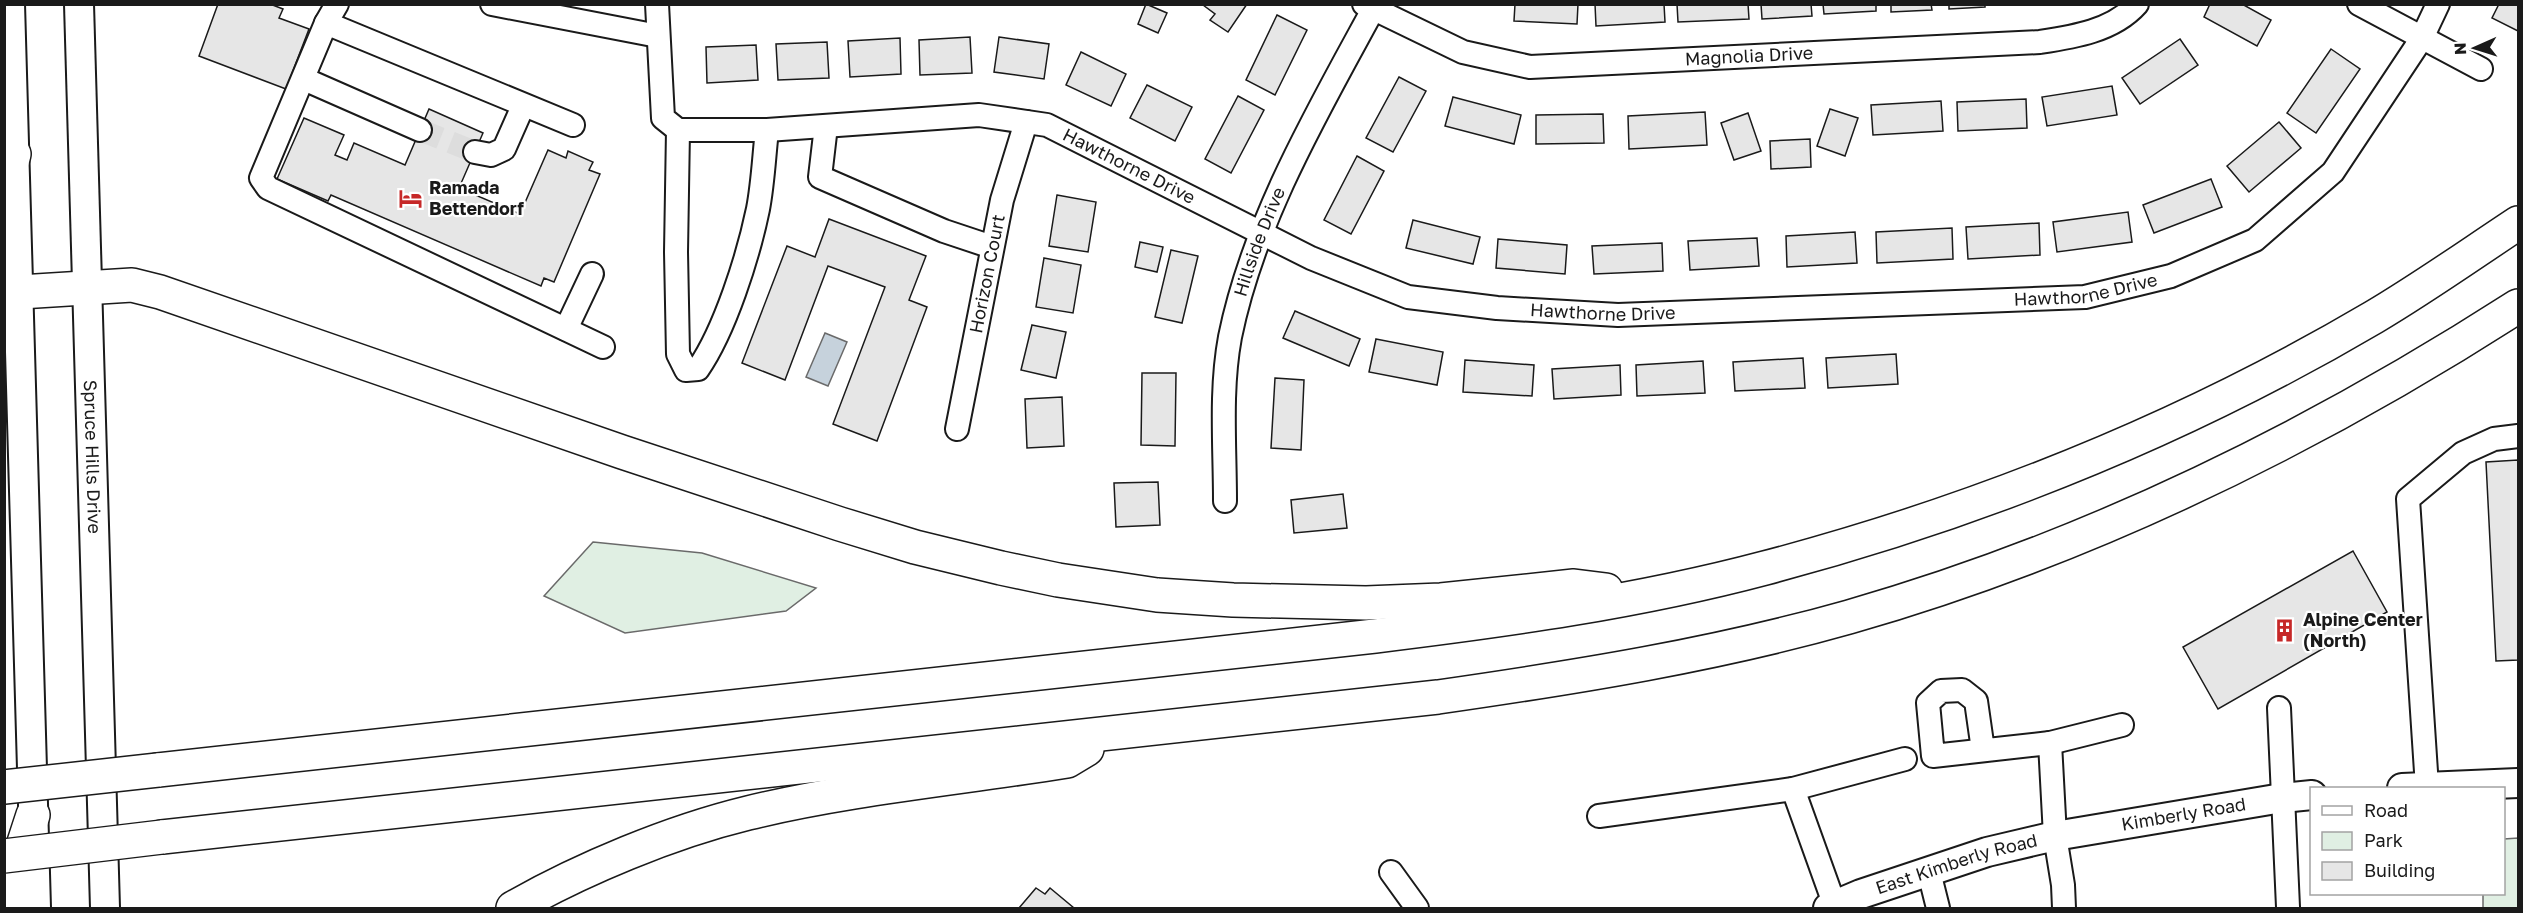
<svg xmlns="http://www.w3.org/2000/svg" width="2523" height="913" viewBox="0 0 2523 913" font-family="'Golos Text',sans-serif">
	<rect width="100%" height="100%" fill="#fff"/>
	<!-- green -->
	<g fill="#e0efe3" stroke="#6a6a6a" stroke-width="1.5">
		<path d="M 593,542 L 702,553 L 816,588 L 786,611 L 625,633 L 544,596 Z"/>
		<path d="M 2518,838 L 2518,908 L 2483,908 L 2483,894 L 2504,894 L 2504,839 Z"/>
	</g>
	<!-- water -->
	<path fill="#c6d2dc" stroke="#6a6a6a" stroke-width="1.5" d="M 825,333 L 847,342 L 828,386 L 806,377 Z"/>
	<!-- building -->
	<g fill="#e6e6e6" stroke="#1a1a1a" stroke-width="1.5">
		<path d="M 218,4 L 270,4 L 283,9 L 279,18 L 309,29 L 286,89 L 199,56 Z"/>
		<path d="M 1146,4 L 1167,13 L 1158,33 L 1138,24 Z"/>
		<path d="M 1247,4 L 1228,32 L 1210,20 L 1215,14 L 1203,5 Z"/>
		<path d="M 1515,4 L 1578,4 L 1577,24 L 1514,21 Z"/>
		<path d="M 1595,4 L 1664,4 L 1665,22 L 1596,26 Z"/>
		<path d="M 1677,4 L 1748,4 L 1749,19 L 1678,22 Z"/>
		<path d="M 1761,4 L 1811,4 L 1812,16 L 1762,19 Z"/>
		<path d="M 1823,4 L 1876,4 L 1876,11 L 1824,14 Z"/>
		<path d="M 1891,4 L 1931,4 L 1932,10 L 1891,12 Z"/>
		<path d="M 1949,4 L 1985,4 L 1985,7 L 1949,9 Z"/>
		<path d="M 2210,4 L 2242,4 L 2271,20 L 2257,46 L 2204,17 Z"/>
		<path d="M 2499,4 L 2518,4 L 2518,31 L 2492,18 Z"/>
		<path d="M 1277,15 L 1307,30 L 1275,95 L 1246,80 Z"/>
		<path d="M 970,37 L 972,73 L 920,75 L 919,40 Z"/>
		<path d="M 999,37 L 1049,44 L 1044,79 L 994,72 Z"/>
		<path d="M 900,38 L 901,74 L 850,77 L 848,41 Z"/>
		<path d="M 2180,39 L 2198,65 L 2140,104 L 2122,78 Z"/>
		<path d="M 827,42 L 829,78 L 778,80 L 776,44 Z"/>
		<path d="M 756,45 L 758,80 L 707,83 L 706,47 Z"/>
		<path d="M 2331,49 L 2360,69 L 2316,133 L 2287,113 Z"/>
		<path d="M 1081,52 L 1126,74 L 1111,106 L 1066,85 Z"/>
		<path d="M 1399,77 L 1426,91 L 1393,152 L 1366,138 Z"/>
		<path d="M 1147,85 L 1192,107 L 1175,141 L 1130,118 Z"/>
		<path d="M 2112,86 L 2117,115 L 2047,126 L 2042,97 Z"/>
		<path d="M 1238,96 L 1264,110 L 1231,173 L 1205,159 Z"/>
		<path d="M 1453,97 L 1521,115 L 1514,144 L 1445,126 Z"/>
		<path d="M 2026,99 L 2027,128 L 1958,131 L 1957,102 Z"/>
		<path d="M 1941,101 L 1943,131 L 1873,135 L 1871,105 Z"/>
		<path d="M 429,109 L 483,133 L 459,188 L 520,214 L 548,150 L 566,158 L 568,151 L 593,162 L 589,170 L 600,174 L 554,282 L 544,278 L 541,286 L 331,195 L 328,201 L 277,179 L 304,118 L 344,135 L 335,155 L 347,160 L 354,143 L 405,165 Z"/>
		<path d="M 1830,109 L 1858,118 L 1845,156 L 1817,146 Z"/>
		<path d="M 1705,112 L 1707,145 L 1629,149 L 1628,116 Z"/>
		<path d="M 1748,113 L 1761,151 L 1734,160 L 1721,123 Z"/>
		<path d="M 1603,114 L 1604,143 L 1536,144 L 1536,115 Z"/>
		<path d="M 2279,122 L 2301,148 L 2249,192 L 2227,166 Z"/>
		<path d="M 1810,139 L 1811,167 L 1771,169 L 1770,141 Z"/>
		<path d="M 1357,156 L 1384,171 L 1351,234 L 1324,220 Z"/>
		<path d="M 2211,179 L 2222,207 L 2154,233 L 2143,205 Z"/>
		<path d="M 1057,195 L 1096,202 L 1088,252 L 1049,246 Z"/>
		<path d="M 2128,212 L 2132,242 L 2057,252 L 2053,222 Z"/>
		<path d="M 829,219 L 926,256 L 909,300 L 927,307 L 877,441 L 833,424 L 885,287 L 828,266 L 785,380 L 742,363 L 787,246 L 815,257 Z"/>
		<path d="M 1413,220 L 1480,237 L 1473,264 L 1406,248 Z"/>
		<path d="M 2039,223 L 2040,255 L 1968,259 L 1966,227 Z"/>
		<path d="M 1952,228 L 1953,259 L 1877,263 L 1876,232 Z"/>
		<path d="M 1855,232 L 1857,263 L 1787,267 L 1786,236 Z"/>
		<path d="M 1757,238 L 1759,266 L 1690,270 L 1688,241 Z"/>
		<path d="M 1498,239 L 1567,245 L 1565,274 L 1496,268 Z"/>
		<path d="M 1140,242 L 1163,247 L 1157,272 L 1135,267 Z"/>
		<path d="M 1662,243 L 1663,271 L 1594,274 L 1592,246 Z"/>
		<path d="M 1171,250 L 1198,256 L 1182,323 L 1155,317 Z"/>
		<path d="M 1044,258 L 1081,265 L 1073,313 L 1036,307 Z"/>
		<path d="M 1295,311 L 1360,339 L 1349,366 L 1283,338 Z"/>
		<path d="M 1032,325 L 1066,332 L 1056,378 L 1021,370 Z"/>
		<path d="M 1376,339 L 1443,352 L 1437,385 L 1369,372 Z"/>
		<path d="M 1896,354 L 1898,384 L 1828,388 L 1826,358 Z"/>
		<path d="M 1803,358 L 1805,388 L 1735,391 L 1733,362 Z"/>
		<path d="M 1465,360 L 1534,365 L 1532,396 L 1463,392 Z"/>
		<path d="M 1703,361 L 1705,393 L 1637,396 L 1636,365 Z"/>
		<path d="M 1620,365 L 1621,395 L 1554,399 L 1552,369 Z"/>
		<path d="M 1142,373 L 1176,373 L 1175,446 L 1141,445 Z"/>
		<path d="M 1275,378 L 1304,380 L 1301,450 L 1271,448 Z"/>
		<path d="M 1062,397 L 1064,446 L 1027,448 L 1025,399 Z"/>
		<path d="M 2518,460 L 2518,660 L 2496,661 L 2486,462 Z"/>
		<path d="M 1158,482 L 1160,525 L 1116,527 L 1114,483 Z"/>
		<path d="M 1343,494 L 1347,528 L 1294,533 L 1291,500 Z"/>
		<path d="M 2353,551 L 2387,612 L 2218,709 L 2183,647 Z"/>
		<path d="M 1036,888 L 1045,894 L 1050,888 L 1074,908 L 1019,908 Z"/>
	</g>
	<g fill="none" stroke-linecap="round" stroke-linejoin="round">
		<!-- minor-tunnel -->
		<path stroke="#ddd" stroke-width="22" stroke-dasharray="22 11" stroke-linecap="butt" d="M 420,130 L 475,152"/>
		<defs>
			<g id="minor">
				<path d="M 337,4 L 326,23 L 261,178 L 268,188 L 603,347"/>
				<path d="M 492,4 L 658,36"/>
				<path d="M 657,4 L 663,118 L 678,130"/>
				<path id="s1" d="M 1364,4 L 1463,52 L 1530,67 L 2040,42 C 2073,37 2113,31 2137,4"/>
				<path d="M 2359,4 L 2481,69"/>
				<path d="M 326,23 L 573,125"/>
				<path d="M 304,79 L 420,130"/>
				<path d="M 826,126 L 820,177 L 944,231 L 992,247"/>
				<path id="s2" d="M 678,130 L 767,130 L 979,115 L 1047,125 L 1311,258 L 1408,297 L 1497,308 L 1618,315 L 2085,297 L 2171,276 L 2255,240 L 2333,172 L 2422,38 L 2438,4"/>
				<path d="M 678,130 L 676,252 L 678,354 L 686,370 L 698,369 C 725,330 748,257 758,209 C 763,183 764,156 767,130"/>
				<path d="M 475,152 L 491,155 L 504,149 L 523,106"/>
				<path d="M 566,329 L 592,274"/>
				<path id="s3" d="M 957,429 L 1002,200 L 1026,122"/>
				<path id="s4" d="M 1225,501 C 1225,446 1220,391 1230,337 C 1254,219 1319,109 1376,4"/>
				<path d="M 2279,708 L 2288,907"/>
				<path d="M 2050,743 L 2055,836 L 2063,885 L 2064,908"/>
				<path d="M 1983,750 L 1976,701 L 1962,690 L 1941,691 L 1928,703 L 1933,756 L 2050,743 L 2122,725"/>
				<path d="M 2427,787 L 2408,499 L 2463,453 L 2494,439 L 2518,436"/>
				<path d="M 1793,789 L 1835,906"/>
				<path d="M 1599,816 L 1793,789 L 1905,759"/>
				<path d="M 1391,872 L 1417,908"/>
				<path d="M 1929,872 L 1938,908"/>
			</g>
			<g id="major">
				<path d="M 10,4 L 36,908"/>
				<path id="s5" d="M 79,4 L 105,908"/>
				<path d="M 2402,788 L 2518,783"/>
				<path id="s6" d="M 1828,908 L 1861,894 L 1987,852 L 2055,836 L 2282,798 L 2312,795"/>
			</g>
			<g id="highway">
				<path d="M 4,192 L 14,154"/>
				<path d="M 4,293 L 132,285 L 160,292 L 622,452 L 840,524 L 915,547 L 1001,568 L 1058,580 L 1157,595 L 1233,600 L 1366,603 L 1441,600 L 1574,586 L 1606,590"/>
				<path d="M 158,770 L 1375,636 C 1506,620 1637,602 1765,568 C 1977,512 2184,429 2374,317 C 2423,288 2471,254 2518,223"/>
				<path d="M 162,837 L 1438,697 C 1577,677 1715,655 1849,617 C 2087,549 2311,439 2518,306"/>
				<path d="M 14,908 L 16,867 L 33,815"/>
				<path d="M 513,908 C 582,869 670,832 748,813 C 851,788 962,778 1067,761 L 1087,749"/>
			</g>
		</defs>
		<!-- minor casing -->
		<use href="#minor" stroke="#1a1a1a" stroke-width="26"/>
		<!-- major casing -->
		<use href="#major" stroke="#1a1a1a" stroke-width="32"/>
		<!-- highway casing -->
		<use href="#highway" stroke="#1a1a1a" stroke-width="36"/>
		<!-- minor -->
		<use href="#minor" stroke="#fff" stroke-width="22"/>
		<!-- major -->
		<use href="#major" stroke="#fff" stroke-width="28"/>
		<!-- highway -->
		<use href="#highway" stroke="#fff" stroke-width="33"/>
		<defs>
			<g id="highway-bridge">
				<path d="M 4,787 L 158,770"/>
				<path d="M 4,856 L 162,837"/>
			</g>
		</defs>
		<!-- highway-bridge casing -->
		<use href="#highway-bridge" stroke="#1a1a1a" stroke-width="36" stroke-linecap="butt"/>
		<!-- highway-bridge -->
		<use href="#highway-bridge" stroke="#fff" stroke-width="33"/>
	</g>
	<!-- icons -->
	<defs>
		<symbol id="hotel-bare" viewBox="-9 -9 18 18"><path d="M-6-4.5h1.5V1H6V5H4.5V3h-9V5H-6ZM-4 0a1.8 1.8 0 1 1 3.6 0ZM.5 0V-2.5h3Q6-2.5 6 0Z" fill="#c62828" stroke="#fff" stroke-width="2.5" paint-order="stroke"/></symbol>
		<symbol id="building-bare" viewBox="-9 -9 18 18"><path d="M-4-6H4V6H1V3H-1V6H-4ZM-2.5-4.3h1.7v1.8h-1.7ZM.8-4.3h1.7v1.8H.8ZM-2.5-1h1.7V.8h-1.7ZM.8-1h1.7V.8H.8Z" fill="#c62828" stroke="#fff" stroke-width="2.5" paint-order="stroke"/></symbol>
	</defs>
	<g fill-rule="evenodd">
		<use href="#hotel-bare" x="394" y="182" width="33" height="33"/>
		<use href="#building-bare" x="2268" y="614" width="33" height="33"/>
	</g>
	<g text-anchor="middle" stroke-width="4.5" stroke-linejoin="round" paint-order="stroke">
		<!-- street labels -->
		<g font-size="18" fill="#1a1a1a" stroke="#fff">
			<text dy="6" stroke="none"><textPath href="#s1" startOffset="398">Magnolia Drive</textPath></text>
			<text dy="6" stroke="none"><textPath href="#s2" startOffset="462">Hawthorne Drive</textPath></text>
			<text dy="6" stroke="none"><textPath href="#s4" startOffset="264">Hillside Drive</textPath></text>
			<text dy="6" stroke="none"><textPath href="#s3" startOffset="158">Horizon Court</textPath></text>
			<text dy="6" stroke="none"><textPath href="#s2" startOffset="1450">Hawthorne Drive</textPath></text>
			<text dy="6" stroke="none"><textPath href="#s2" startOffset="966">Hawthorne Drive</textPath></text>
			<text dy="6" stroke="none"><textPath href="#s5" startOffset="453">Spruce Hills Drive</textPath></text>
			<text dy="6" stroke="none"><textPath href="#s6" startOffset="369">Kimberly Road</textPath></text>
			<text dy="6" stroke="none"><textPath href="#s6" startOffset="136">East Kimberly Road</textPath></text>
		</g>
		<!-- poi labels -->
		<g font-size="18" font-weight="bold" fill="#1a1a1a" stroke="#fff" text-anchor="start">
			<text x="429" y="194">Ramada<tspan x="429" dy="21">Bettendorf</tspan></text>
			<text x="2303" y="626">Alpine Center<tspan x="2303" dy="21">(North)</tspan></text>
		</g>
	</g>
	<!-- border -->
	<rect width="2523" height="913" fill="none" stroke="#1a1a1a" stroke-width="12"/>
	<!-- legend -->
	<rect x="2310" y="787" width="195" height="108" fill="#ffffff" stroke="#a3a3a3" stroke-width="1.5"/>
	<rect x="2322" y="806" width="30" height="9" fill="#ffffff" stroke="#a3a3a3" stroke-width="1.5"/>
	<text x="2364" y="817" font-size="18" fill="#1a1a1a">Road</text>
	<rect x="2322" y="832" width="30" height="18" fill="#e0efe3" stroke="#a3a3a3" stroke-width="1.5"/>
	<text x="2364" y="847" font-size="18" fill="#1a1a1a">Park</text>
	<rect x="2322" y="862" width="30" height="18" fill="#e6e6e6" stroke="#a3a3a3" stroke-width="1.5"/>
	<text x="2364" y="877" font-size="18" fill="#1a1a1a">Building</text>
	<!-- north arrow -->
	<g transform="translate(2475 48) rotate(267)" stroke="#ffffff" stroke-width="4.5" paint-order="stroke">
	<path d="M0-4.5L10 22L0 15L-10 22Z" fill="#1a1a1a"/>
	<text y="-9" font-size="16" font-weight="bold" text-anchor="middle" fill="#1a1a1a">N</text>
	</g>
</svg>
